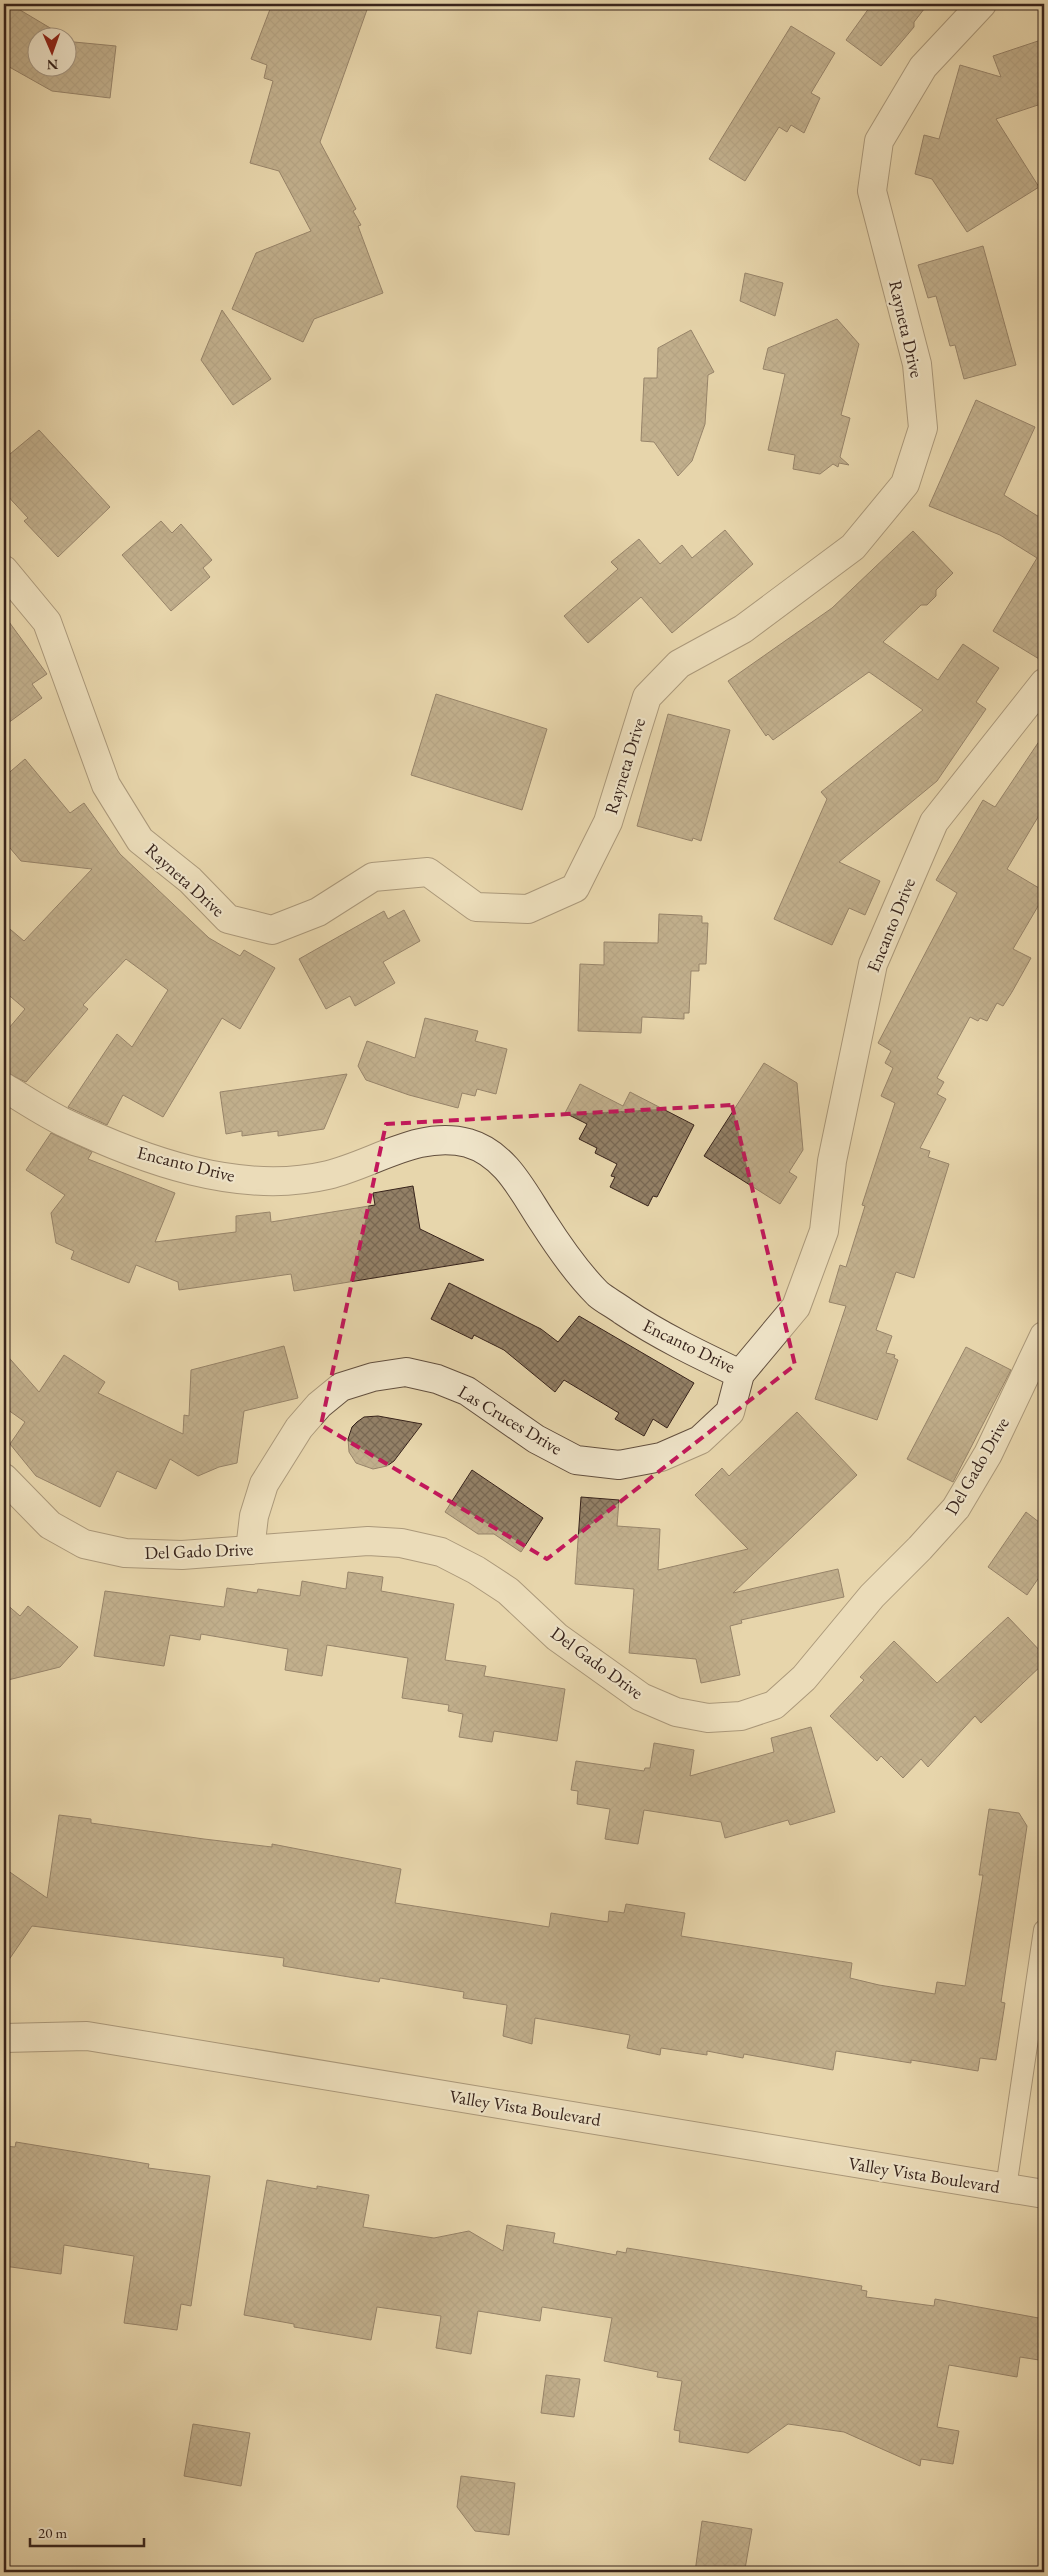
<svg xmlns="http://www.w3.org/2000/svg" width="1048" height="2576" viewBox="0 0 1048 2576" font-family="'EB Garamond',serif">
	<defs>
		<pattern id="building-cross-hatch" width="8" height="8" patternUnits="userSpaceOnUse" patternTransform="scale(1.25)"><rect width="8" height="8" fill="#938066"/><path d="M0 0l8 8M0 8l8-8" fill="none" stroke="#796853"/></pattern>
	</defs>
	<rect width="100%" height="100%" fill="#e7d6ac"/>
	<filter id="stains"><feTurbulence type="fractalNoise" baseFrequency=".004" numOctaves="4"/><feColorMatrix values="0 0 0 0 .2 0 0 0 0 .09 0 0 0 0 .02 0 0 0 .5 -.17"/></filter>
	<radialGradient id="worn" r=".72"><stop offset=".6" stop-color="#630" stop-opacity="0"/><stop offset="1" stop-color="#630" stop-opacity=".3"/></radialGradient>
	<!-- building -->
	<g fill="url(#building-cross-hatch)" stroke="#37231b">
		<path d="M 4,4 L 10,4 L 67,38 L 38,38 L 38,68 L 68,68 L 68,38 L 74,42 L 116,46 L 110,98 L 52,91 L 4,64 Z"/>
		<path d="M 272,4 L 369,4 L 320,142 L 356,209 L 353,211 L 361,225 L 358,226 L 383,293 L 314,319 L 303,342 L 232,309 L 256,253 L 311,231 L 279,171 L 250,163 L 273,81 L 264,78 L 267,65 L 251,59 Z"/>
		<path d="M 872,4 L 928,4 L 914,22 L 914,27 L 881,66 L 846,40 Z"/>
		<path d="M 791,26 L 835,53 L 811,93 L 820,98 L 804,133 L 791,125 L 787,132 L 779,127 L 745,181 L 709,159 Z"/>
		<path d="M 1044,39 L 1044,103 L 996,119 L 1039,187 L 967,232 L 932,179 L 915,174 L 924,135 L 939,139 L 960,65 L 1001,77 L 993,56 Z"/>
		<path d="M 983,246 L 1016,365 L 964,379 L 955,345 L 950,346 L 936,296 L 928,298 L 918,265 Z"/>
		<path d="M 745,273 L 783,283 L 775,316 L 740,301 Z"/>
		<path d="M 222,310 L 271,379 L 233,405 L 201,360 Z"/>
		<path d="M 837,319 L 859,344 L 841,415 L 850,418 L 840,457 L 849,465 L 839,463 L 838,467 L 833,464 L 820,474 L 793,469 L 795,455 L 768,450 L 785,374 L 763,369 L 768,348 Z"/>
		<path d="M 691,330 L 714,372 L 708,375 L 705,424 L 692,461 L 678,476 L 654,442 L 641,441 L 644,378 L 657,378 L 658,348 Z"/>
		<path d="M 976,400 L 1035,427 L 1004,495 L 1044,520 L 1044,662 L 993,631 L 1037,558 L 1000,535 L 929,506 Z"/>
		<path d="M 39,430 L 110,507 L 58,557 L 24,521 L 28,518 L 4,492 L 4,459 Z"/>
		<path d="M 161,521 L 172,533 L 181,524 L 212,560 L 203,568 L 210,577 L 171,611 L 122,555 Z"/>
		<path d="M 725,530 L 753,564 L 672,633 L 641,597 L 588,643 L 564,616 L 618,569 L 611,562 L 639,539 L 660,564 L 682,545 L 692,558 Z"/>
		<path d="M 913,531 L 953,573 L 936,590 L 936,596 L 927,605 L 921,605 L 883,642 L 938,680 L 963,644 L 999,668 L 976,702 L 986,709 L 937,781 L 839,862 L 880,881 L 865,915 L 849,908 L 832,945 L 774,919 L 827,799 L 821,792 L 923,710 L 869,672 L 773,740 L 768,734 L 766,736 L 728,681 L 832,608 Z"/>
		<path d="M 4,615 L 47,674 L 32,684 L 42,698 L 4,726 Z"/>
		<path d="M 436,694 L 547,729 L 522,810 L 411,775 Z"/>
		<path d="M 668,714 L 730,730 L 701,841 L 693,838 L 692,841 L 637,826 Z"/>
		<path d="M 1044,734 L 1044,807 L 1007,869 L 1044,891 L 1044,896 L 1013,949 L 1031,958 L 1012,992 L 1003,1006 L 997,1003 L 987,1021 L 980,1018 L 978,1021 L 970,1017 L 937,1078 L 944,1082 L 937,1094 L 946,1099 L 920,1148 L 930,1151 L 928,1157 L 949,1164 L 914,1278 L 896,1272 L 876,1330 L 892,1336 L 886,1353 L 895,1355 L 894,1358 L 898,1360 L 877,1420 L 815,1399 L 846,1306 L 829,1302 L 840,1265 L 846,1267 L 865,1206 L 862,1205 L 895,1103 L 881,1096 L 893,1068 L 885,1063 L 891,1051 L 878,1043 L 957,893 L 936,880 L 983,800 L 995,807 Z"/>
		<path d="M 25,759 L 70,813 L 84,803 L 120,854 L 209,938 L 240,956 L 244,950 L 275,968 L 240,1029 L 222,1018 L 163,1117 L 123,1095 L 107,1125 L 68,1107 L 117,1034 L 132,1047 L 168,990 L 126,959 L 83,1005 L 88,1009 L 26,1082 L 4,1072 L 4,1034 L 25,1009 L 4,991 L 4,924 L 24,941 L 92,869 L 21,861 L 4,841 L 4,777 Z"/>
		<path d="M 404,910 L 420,941 L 383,962 L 395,983 L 355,1006 L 350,996 L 326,1009 L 299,959 L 384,911 L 388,919 Z"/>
		<path d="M 659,914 L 702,916 L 702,923 L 708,923 L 706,964 L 699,964 L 699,971 L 691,971 L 689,1013 L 684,1013 L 684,1019 L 642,1017 L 641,1033 L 578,1031 L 580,964 L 604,965 L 604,942 L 658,943 Z"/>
		<path d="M 425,1018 L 478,1031 L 475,1041 L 507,1049 L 496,1094 L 477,1089 L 475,1096 L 462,1093 L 458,1108 L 409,1095 L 366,1080 L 358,1066 L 367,1041 L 415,1058 Z"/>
		<path d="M 764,1063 L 797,1083 L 803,1150 L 789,1172 L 797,1177 L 780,1204 L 704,1156 Z"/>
		<path d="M 347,1074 L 324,1129 L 278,1136 L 278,1131 L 242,1136 L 242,1131 L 226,1134 L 220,1092 Z"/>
		<path d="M 580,1084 L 623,1106 L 630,1092 L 694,1125 L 657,1197 L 653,1196 L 648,1206 L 610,1187 L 615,1177 L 611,1176 L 617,1164 L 595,1153 L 597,1148 L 579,1139 L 587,1124 L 565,1113 Z"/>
		<path d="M 51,1133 L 92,1152 L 88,1159 L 175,1193 L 155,1242 L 236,1232 L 236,1216 L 270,1212 L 271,1222 L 375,1205 L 373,1193 L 413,1186 L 420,1229 L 484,1260 L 294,1291 L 291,1274 L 179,1290 L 178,1282 L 136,1265 L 129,1283 L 71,1259 L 74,1251 L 56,1243 L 51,1213 L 65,1195 L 26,1170 Z"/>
		<path d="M 449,1283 L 541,1329 L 558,1342 L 579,1316 L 694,1383 L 667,1428 L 653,1419 L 644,1436 L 615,1419 L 619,1413 L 564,1380 L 555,1392 L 504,1350 L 474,1335 L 472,1339 L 431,1319 Z"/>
		<path d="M 284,1346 L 298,1398 L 244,1411 L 237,1463 L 219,1467 L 198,1476 L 170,1459 L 156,1489 L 117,1471 L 100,1507 L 36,1476 L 10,1444 L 25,1422 L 4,1407 L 4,1352 L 39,1392 L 64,1355 L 105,1382 L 98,1393 L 183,1434 L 184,1415 L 189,1416 L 191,1370 Z"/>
		<path d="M 966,1347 L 1011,1370 L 953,1482 L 907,1459 Z"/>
		<path d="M 797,1412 L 857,1475 L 733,1593 L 838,1569 L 844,1597 L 741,1620 L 742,1623 L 730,1626 L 740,1675 L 701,1683 L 696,1659 L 629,1653 L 634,1589 L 575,1584 L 581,1497 L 619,1500 L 617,1526 L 660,1529 L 658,1570 L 748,1549 L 695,1495 L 722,1468 L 729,1476 Z"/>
		<path d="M 378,1416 L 422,1424 L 394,1461 L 387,1466 L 373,1469 L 356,1463 L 349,1452 L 348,1439 L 352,1427 L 357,1422 L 364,1417 Z"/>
		<path d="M 472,1470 L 543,1518 L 521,1552 L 494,1534 L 478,1534 L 445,1512 Z"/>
		<path d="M 1026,1512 L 1044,1526 L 1044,1570 L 1027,1595 L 988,1567 Z"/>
		<path d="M 348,1572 L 383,1577 L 381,1591 L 454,1604 L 445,1660 L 486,1666 L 484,1676 L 565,1689 L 557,1741 L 494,1731 L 492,1742 L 459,1737 L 463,1714 L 448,1711 L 449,1705 L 402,1698 L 408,1658 L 327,1645 L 322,1676 L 285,1670 L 288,1649 L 201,1634 L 200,1640 L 170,1635 L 164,1666 L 94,1656 L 105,1591 L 224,1607 L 227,1588 L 257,1593 L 258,1589 L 300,1596 L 302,1581 L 346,1589 Z"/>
		<path d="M 4,1602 L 20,1616 L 28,1606 L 78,1647 L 60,1667 L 4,1681 Z"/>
		<path d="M 1008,1617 L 1044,1655 L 1044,1663 L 981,1723 L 975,1716 L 928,1767 L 921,1759 L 903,1778 L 881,1756 L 877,1761 L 830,1716 L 864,1680 L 860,1677 L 894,1641 L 937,1683 Z"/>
		<path d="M 811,1727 L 835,1812 L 790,1825 L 788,1820 L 725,1838 L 721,1822 L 644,1810 L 638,1844 L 605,1839 L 610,1809 L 577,1804 L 578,1791 L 571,1790 L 576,1761 L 644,1771 L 645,1768 L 650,1768 L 654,1743 L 694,1750 L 690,1776 L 774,1752 L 771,1738 Z"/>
		<path d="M 989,1809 L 1019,1813 L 1027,1826 L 1001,2002 L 1005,2003 L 996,2060 L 980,2058 L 978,2071 L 911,2060 L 911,2063 L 836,2051 L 833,2070 L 744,2054 L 743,2058 L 707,2051 L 707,2055 L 661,2048 L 660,2055 L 627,2048 L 630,2035 L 535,2018 L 532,2044 L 503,2036 L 507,2005 L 463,1998 L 464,1992 L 380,1978 L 379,1982 L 283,1966 L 284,1958 L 32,1926 L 4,1967 L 4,1868 L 47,1898 L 59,1815 L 91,1819 L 91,1823 L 204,1839 L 272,1847 L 272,1844 L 401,1869 L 395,1903 L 524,1923 L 549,1927 L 551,1913 L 608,1922 L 609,1911 L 624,1913 L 626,1904 L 685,1913 L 681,1936 L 852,1963 L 850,1978 L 879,1985 L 935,1994 L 937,1982 L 965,1986 L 983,1875 L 979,1875 Z"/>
		<path d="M 16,2142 L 149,2164 L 148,2168 L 210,2176 L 191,2306 L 181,2304 L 177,2330 L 124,2323 L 134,2256 L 64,2245 L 61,2274 L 4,2266 L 4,2146 L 15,2147 Z"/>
		<path d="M 267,2180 L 317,2189 L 317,2186 L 369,2195 L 363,2227 L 434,2238 L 469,2231 L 503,2251 L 507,2225 L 555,2233 L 553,2243 L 616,2255 L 617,2251 L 626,2253 L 627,2248 L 862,2286 L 861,2290 L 867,2291 L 866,2297 L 934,2306 L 935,2299 L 1044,2319 L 1039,2360 L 1020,2357 L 1017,2377 L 949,2365 L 937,2427 L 959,2431 L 953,2464 L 921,2459 L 920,2466 L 844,2432 L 788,2424 L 748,2453 L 679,2442 L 680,2431 L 674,2430 L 682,2381 L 657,2377 L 658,2372 L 604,2361 L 612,2318 L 542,2307 L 540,2321 L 478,2311 L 471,2354 L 436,2348 L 441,2316 L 377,2307 L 371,2340 L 294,2327 L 294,2324 L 244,2315 Z"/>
		<path d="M 546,2375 L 580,2379 L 574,2417 L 541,2413 Z"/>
		<path d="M 193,2424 L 250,2433 L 241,2486 L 184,2476 Z"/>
		<path d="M 461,2476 L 515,2483 L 509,2535 L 475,2531 L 457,2507 Z"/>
		<path d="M 702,2521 L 752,2529 L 745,2569 L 737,2568 L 736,2572 L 695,2572 Z"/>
	</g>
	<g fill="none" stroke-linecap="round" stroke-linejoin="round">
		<defs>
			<path id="lane" d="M 1006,2188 L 1044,1930"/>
			<g id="street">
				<path d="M 4,570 L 47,622 L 106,785 L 140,840 L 190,880 L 228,919 L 272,930 L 318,912 L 373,877 L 428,872 L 476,907 L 528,909 L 575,888 L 608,822 L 647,697 L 679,664 L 743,629 L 853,547 L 905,484 L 923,428 L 917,364 L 872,191 L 879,141 L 923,67 L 982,4"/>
				<path d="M 4,1087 C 23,1099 43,1112 63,1122 C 142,1160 240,1196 328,1175 C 374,1164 419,1130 468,1143 C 506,1154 523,1192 543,1222 C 559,1247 577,1273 598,1294 C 605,1300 615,1305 623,1311 C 660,1336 700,1355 740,1374"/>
				<path d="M 4,1478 L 50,1525 L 84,1544 L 125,1553 L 182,1555 L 368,1541 L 401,1543 L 441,1552 L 476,1570 L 508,1591 L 557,1637 L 641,1697 L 676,1712 L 708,1718 L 741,1716 L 774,1705 L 804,1678 L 872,1596 L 920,1548 L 956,1508 L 988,1454 L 1044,1336"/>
				<path d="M 250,1550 L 254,1516 L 264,1484 L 299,1428 L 319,1405 L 341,1387 L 373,1377 L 406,1372 L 437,1379 L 467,1391 L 536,1439 L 576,1460 L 619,1465 L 661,1457 L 700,1440 L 730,1412 L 740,1374 L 796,1307 L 824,1231 L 832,1161 L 873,964 L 934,822 L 1044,683"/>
				<path d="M 4,2038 L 87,2036 L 1044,2194"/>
			</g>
		</defs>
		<!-- lane casing -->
		<use href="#lane" stroke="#63503f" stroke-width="22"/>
		<!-- street casing -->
		<use href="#street" stroke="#63503f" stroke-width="30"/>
		<!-- lane -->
		<use href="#lane" stroke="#efe4c9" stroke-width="20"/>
		<!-- street -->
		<use href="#street" stroke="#efe4c9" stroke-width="28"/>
	</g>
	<!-- marked area -->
	<path d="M0 0H1048V2576H0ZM 732,1105 L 795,1365 L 547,1559 L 321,1425 L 386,1124 Z" fill="#e7d6ac" fill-opacity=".55" fill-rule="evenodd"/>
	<path fill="none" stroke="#c2185b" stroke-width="4" stroke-dasharray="10 6" stroke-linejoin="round" d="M 732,1105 L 795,1365 L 547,1559 L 321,1425 L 386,1124 Z"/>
	<g text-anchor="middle" stroke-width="4.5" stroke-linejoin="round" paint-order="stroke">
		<!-- street labels -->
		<g font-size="18" fill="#37231b" stroke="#efe4c9">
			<text transform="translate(906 329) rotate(77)" y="6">Rayneta Drive</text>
			<text transform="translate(625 766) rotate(-73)" y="6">Rayneta Drive</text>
			<text transform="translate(185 880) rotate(42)" y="6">Rayneta Drive</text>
			<text transform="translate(891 925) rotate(-68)" y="6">Encanto Drive</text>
			<text transform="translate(186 1164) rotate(14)" y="6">Encanto Drive</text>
			<text transform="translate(689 1346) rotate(26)" y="6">Encanto Drive</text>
			<text transform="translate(510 1420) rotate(31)" y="6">Las Cruces Drive</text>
			<text transform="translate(977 1466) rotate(-60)" y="6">Del Gado Drive</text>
			<text transform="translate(199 1551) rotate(-2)" y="6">Del Gado Drive</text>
			<text transform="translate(597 1663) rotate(36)" y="6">Del Gado Drive</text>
			<text transform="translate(525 2108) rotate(9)" y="6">Valley Vista Boulevard</text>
			<text transform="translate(924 2175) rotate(9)" y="6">Valley Vista Boulevard</text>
		</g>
	</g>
	<!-- margin -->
	<rect width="1048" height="2576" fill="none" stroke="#e7d6ac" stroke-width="20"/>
	<rect x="5" y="5" width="1038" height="2566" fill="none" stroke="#37231b" stroke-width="2.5"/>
	<rect x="10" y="10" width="1028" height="2556" fill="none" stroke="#37231b"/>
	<!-- north arrow -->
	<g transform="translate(52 52) rotate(178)"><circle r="24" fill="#efe4c9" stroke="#a59783"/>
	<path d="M0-4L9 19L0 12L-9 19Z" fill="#8f2418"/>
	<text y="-8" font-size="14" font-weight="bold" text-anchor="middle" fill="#37231b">N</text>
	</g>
	<!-- scale -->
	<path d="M30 2538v8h114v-8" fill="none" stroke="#37231b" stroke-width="2.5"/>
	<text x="38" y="2538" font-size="15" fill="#37231b" stroke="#efe4c9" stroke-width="4" paint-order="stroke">20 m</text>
	<rect width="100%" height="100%" filter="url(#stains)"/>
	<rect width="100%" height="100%" fill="url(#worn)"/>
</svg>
